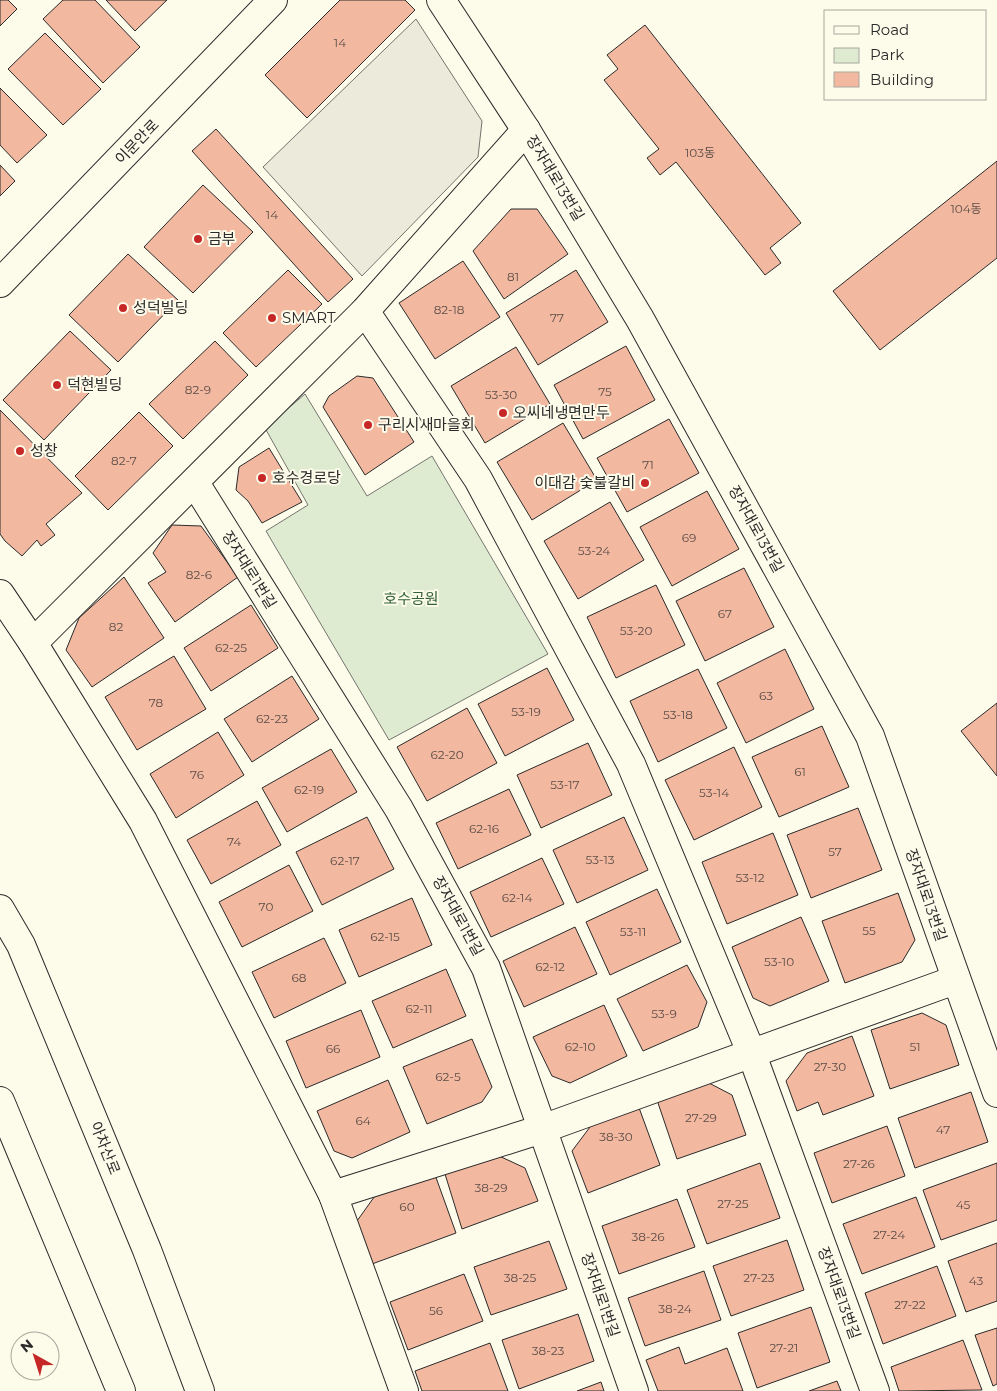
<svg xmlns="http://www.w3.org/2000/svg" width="997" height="1391" viewBox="0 0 997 1391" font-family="Montserrat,'Noto Sans KR',sans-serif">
	<rect width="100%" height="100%" fill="#fdfbea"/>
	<!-- green -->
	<path fill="#deebd1" stroke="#74746e" d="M 305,394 L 367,496 L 432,456 L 548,654 L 389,740 L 266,531 L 308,505 L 265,428 Z"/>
	<!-- parking -->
	<path fill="#eceadb" stroke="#74746e" d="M 416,19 L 482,121 L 478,157 L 362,276 L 263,167 Z"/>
	<!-- building -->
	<g fill="#f2b8a0" stroke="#2b2b2b">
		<path d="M 0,0 L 8,0 L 17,9 L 0,26 Z"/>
		<path d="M 63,0 L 95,0 L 140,47 L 103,83 L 43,19 Z"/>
		<path d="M 106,0 L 167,0 L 135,31 Z"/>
		<path d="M 340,0 L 405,0 L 415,10 L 307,118 L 265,75 Z"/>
		<path d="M 645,25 L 801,223 L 770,248 L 781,263 L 765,275 L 676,162 L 660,175 L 647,158 L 659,149 L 604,80 L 618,69 L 607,55 Z"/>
		<path d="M 45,33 L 101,89 L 63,125 L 8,69 Z"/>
		<path d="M 0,88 L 47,135 L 17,163 L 0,145 Z"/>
		<path d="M 216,129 L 353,279 L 328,302 L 192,151 Z"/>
		<path d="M 997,161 L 997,258 L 880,350 L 833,291 Z"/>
		<path d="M 0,165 L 15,181 L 0,196 Z"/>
		<path d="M 203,185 L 253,232 L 193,293 L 144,247 Z"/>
		<path d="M 511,209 L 537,209 L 568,254 L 504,299 L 473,251 Z"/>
		<path d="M 128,254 L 178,300 L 118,362 L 69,315 Z"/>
		<path d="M 463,261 L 500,317 L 435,359 L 399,303 Z"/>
		<path d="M 288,270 L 322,304 L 256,367 L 223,333 Z"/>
		<path d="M 576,270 L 608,322 L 538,365 L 506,313 Z"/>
		<path d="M 70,331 L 111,370 L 44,440 L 3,400 Z"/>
		<path d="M 215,341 L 248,375 L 183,439 L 149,404 Z"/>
		<path d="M 626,346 L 655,400 L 583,439 L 554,385 Z"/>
		<path d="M 516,347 L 550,404 L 485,443 L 451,386 Z"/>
		<path d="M 357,376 L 373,378 L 414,442 L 365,475 L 323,407 L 329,396 Z"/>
		<path d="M 0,410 L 82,493 L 46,524 L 55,535 L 41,546 L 37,540 L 22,556 L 5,541 L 0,534 Z"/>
		<path d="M 139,412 L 173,446 L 108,510 L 75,476 Z"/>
		<path d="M 669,419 L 699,473 L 627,512 L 597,458 Z"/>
		<path d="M 563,423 L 597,480 L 532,520 L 497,462 Z"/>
		<path d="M 269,448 L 302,502 L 262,523 L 248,501 L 236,490 L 239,467 Z"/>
		<path d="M 707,491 L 739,549 L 672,586 L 640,527 Z"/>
		<path d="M 610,502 L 644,560 L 578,599 L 544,541 Z"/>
		<path d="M 172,525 L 201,526 L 238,577 L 175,622 L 148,583 L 166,572 L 153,553 Z"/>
		<path d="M 744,568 L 774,627 L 705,661 L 676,601 Z"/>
		<path d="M 124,577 L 164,638 L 92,687 L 66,650 L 79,618 Z"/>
		<path d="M 656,585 L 685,645 L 616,678 L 587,617 Z"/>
		<path d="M 251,605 L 278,648 L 211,691 L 184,648 Z"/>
		<path d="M 785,649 L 814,709 L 746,743 L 717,683 Z"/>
		<path d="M 174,656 L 206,709 L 137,750 L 105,697 Z"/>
		<path d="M 547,668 L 574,720 L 505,756 L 478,704 Z"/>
		<path d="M 698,669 L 727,728 L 658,762 L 630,701 Z"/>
		<path d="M 292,676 L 319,719 L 252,762 L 224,719 Z"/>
		<path d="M 997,703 L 997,776 L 961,731 Z"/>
		<path d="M 467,708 L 497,763 L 427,801 L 397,747 Z"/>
		<path d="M 822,726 L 849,787 L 779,817 L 752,757 Z"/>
		<path d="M 218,732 L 244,775 L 176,818 L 150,774 Z"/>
		<path d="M 588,743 L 612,795 L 541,828 L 517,775 Z"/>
		<path d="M 734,747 L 762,807 L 694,840 L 665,780 Z"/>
		<path d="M 331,749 L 357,792 L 287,832 L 262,788 Z"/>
		<path d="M 509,789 L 531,835 L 458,869 L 436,823 Z"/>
		<path d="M 257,801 L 281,845 L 211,884 L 187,840 Z"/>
		<path d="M 858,808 L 882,870 L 811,898 L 787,835 Z"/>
		<path d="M 367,817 L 394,869 L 322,905 L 296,852 Z"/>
		<path d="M 624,817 L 648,870 L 577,903 L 553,850 Z"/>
		<path d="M 773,833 L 798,895 L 727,924 L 702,862 Z"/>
		<path d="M 542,858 L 564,904 L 491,937 L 470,892 Z"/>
		<path d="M 289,865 L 313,911 L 242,947 L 219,902 Z"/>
		<path d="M 657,889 L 681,942 L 610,975 L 586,922 Z"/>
		<path d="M 898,893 L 915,940 L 902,962 L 845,983 L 822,921 Z"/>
		<path d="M 412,898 L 432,945 L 359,977 L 339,930 Z"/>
		<path d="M 801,917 L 829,981 L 770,1006 L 753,998 L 732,947 Z"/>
		<path d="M 575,927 L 597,974 L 524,1007 L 503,961 Z"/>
		<path d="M 324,938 L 346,983 L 274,1018 L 252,972 Z"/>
		<path d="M 687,965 L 707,1002 L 698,1027 L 643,1051 L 617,999 Z"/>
		<path d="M 446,969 L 466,1016 L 393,1048 L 372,1001 Z"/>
		<path d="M 604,1005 L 627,1056 L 570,1083 L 552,1076 L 533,1037 Z"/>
		<path d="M 361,1010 L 380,1057 L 306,1088 L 286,1041 Z"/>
		<path d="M 922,1013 L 946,1025 L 959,1065 L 890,1089 L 871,1030 Z"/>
		<path d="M 852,1036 L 874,1096 L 823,1115 L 818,1102 L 797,1111 L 786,1081 L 807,1053 Z"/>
		<path d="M 472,1039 L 492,1087 L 482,1102 L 427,1124 L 403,1067 Z"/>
		<path d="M 388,1080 L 410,1132 L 352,1158 L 334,1151 L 317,1111 Z"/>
		<path d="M 709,1083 L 732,1095 L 746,1135 L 677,1159 L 657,1100 Z"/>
		<path d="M 971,1092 L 988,1142 L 915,1168 L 898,1118 Z"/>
		<path d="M 638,1105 L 660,1165 L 588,1193 L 572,1151 L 593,1123 Z"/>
		<path d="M 887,1126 L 905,1176 L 832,1203 L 814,1153 Z"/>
		<path d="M 497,1155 L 525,1168 L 538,1201 L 462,1229 L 445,1174 Z"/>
		<path d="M 760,1163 L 780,1218 L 707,1244 L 687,1190 Z"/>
		<path d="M 997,1163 L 997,1220 L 941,1240 L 923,1190 Z"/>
		<path d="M 434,1172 L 456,1233 L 372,1264 L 357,1221 L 377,1193 Z"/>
		<path d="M 916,1197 L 935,1247 L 862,1274 L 843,1224 Z"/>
		<path d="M 677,1199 L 695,1247 L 619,1274 L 602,1226 Z"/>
		<path d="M 787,1240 L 804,1290 L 731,1316 L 713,1266 Z"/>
		<path d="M 549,1241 L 567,1289 L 491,1315 L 474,1267 Z"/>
		<path d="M 997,1243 L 997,1301 L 966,1312 L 948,1261 Z"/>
		<path d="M 937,1266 L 956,1316 L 883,1344 L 865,1293 Z"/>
		<path d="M 704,1271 L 721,1320 L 645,1346 L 628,1298 Z"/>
		<path d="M 464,1274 L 483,1321 L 408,1350 L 390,1302 Z"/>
		<path d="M 811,1307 L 830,1362 L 757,1388 L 738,1333 Z"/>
		<path d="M 578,1314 L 594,1361 L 519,1389 L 502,1340 Z"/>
		<path d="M 997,1328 L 997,1384 L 993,1386 L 975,1335 Z"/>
		<path d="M 963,1340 L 982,1390 L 899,1391 L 891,1367 Z"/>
		<path d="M 490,1343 L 508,1391 L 422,1391 L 415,1371 Z"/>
		<path d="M 679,1347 L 685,1364 L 727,1348 L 743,1391 L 658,1391 L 646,1360 Z"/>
		<path d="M 837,1381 L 841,1391 L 809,1391 Z"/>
		<path d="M 601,1382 L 604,1391 L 577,1391 Z"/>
	</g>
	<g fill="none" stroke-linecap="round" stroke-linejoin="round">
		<defs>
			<g id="street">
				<path d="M 441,0 L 526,130 L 640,319 L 870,736 L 997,1093"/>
				<path d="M 365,311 L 478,479 L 631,764 L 751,1052 L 875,1391"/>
				<path d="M 195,483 L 399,809 L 486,968 L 634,1391"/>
				<path d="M 0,594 L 33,643 L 143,821 L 333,1195 L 404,1391"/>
				<path d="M 33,643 L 365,311 L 526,130"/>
				<path d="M 333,1195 L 542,1129 L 955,980"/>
			</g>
			<path id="secondary" d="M 0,283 L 273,0"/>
			<g id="primary">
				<path d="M 0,909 L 21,945 L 147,1250 L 200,1391"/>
				<path d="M 0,1101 L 121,1391"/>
			</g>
		</defs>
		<!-- street casing -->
		<use href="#street" stroke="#2b2b2b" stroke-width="30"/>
		<!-- secondary casing -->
		<use href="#secondary" stroke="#2b2b2b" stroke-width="30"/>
		<!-- primary casing -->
		<use href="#primary" stroke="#2b2b2b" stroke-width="30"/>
		<!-- street -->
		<use href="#street" stroke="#fdfbea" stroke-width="28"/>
		<!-- secondary -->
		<use href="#secondary" stroke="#fdfbea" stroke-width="28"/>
		<!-- primary -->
		<use href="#primary" stroke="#fdfbea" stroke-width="28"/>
	</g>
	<!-- markers -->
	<g fill="#c62828" stroke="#fdfbea" stroke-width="2">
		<circle cx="198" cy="239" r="5"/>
		<circle cx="123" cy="308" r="5"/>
		<circle cx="272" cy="318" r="5"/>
		<circle cx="57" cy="385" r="5"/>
		<circle cx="503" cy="413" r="5"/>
		<circle cx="368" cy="425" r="5"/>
		<circle cx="20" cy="451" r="5"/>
		<circle cx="262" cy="478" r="5"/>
		<circle cx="645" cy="483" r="5"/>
	</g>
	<g text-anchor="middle" stroke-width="4" stroke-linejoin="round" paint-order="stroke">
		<!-- number labels -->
		<g font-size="12" fill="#5d4e48">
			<text x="340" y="47">14</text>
			<text x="700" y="157">103동</text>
			<text x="966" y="213">104동</text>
			<text x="272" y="219">14</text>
			<text x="513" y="281">81</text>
			<text x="449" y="314">82-18</text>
			<text x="557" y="322">77</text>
			<text x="198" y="394">82-9</text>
			<text x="605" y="396">75</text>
			<text x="501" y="399">53-30</text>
			<text x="124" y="465">82-7</text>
			<text x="648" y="469">71</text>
			<text x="689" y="542">69</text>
			<text x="594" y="555">53-24</text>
			<text x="199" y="579">82-6</text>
			<text x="725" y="618">67</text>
			<text x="116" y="631">82</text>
			<text x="636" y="635">53-20</text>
			<text x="231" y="652">62-25</text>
			<text x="766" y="700">63</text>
			<text x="156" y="707">78</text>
			<text x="526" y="716">53-19</text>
			<text x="678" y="719">53-18</text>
			<text x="272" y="723">62-23</text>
			<text x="447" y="759">62-20</text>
			<text x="800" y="776">61</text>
			<text x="197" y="779">76</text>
			<text x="565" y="789">53-17</text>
			<text x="309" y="794">62-19</text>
			<text x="714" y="797">53-14</text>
			<text x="484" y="833">62-16</text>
			<text x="234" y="846">74</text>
			<text x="835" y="856">57</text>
			<text x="600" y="864">53-13</text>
			<text x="345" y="865">62-17</text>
			<text x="750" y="882">53-12</text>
			<text x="517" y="902">62-14</text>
			<text x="266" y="911">70</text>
			<text x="869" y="935">55</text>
			<text x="633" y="936">53-11</text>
			<text x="385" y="941">62-15</text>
			<text x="779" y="966">53-10</text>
			<text x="550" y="971">62-12</text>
			<text x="299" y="982">68</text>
			<text x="419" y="1013">62-11</text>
			<text x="664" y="1018">53-9</text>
			<text x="580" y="1051">62-10</text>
			<text x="915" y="1051">51</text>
			<text x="333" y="1053">66</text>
			<text x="830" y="1071">27-30</text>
			<text x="448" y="1081">62-5</text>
			<text x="701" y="1122">27-29</text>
			<text x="363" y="1125">64</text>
			<text x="943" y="1134">47</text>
			<text x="616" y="1141">38-30</text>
			<text x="859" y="1168">27-26</text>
			<text x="491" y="1192">38-29</text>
			<text x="733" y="1208">27-25</text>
			<text x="963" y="1209">45</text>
			<text x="407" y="1211">60</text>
			<text x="889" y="1239">27-24</text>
			<text x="648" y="1241">38-26</text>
			<text x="520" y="1282">38-25</text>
			<text x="759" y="1282">27-23</text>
			<text x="976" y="1285">43</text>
			<text x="910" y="1309">27-22</text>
			<text x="675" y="1313">38-24</text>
			<text x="436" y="1315">56</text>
			<text x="784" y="1352">27-21</text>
			<text x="548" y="1355">38-23</text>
		</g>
		<!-- street labels -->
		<g font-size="15" fill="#2b2b2b" stroke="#fdfbea">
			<text transform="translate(137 142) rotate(-46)" y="5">이문안로</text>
			<text transform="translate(555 178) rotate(59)" y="5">장자대로13번길</text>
			<text transform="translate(756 529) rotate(61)" y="5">장자대로13번길</text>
			<text transform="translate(249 570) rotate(58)" y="5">장자대로1번길</text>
			<text transform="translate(926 895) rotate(71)" y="5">장자대로13번길</text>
			<text transform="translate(458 916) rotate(61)" y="5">장자대로1번길</text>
			<text transform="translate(105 1148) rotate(68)" y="5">아차산로</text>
			<text transform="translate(839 1293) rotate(70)" y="5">장자대로13번길</text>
			<text transform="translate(600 1295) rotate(71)" y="5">장자대로1번길</text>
		</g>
		<!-- poi labels -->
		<g font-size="15" fill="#2b2b2b" stroke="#fdfbea" text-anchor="start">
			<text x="208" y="244">금부</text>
			<text x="133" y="313">성덕빌딩</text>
			<text x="282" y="323">SMART</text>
			<text x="67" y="390">덕현빌딩</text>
			<text x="513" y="418">오씨네냉면만두</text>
			<text x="378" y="430">구리시새마을회</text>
			<text x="30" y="456">성창</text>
			<text x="272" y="483">호수경로당</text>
			<text x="635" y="488" text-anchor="end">이대감 숯불갈비</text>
		</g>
		<!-- park labels -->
		<g font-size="15" fill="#34623c" stroke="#fdfbea">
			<text x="411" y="604">호수공원</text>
		</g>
	</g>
	<!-- legend -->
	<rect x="824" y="10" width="162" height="90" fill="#fdfbea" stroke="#a9a89e"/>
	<rect x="834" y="26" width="25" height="8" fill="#fdfbea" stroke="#a9a89e"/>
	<text x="870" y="35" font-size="15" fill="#2b2b2b">Road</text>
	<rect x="834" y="48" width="25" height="15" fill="#deebd1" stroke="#a9a89e"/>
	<text x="870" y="60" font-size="15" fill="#2b2b2b">Park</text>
	<rect x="834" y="72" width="25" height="15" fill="#f2b8a0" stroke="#a9a89e"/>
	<text x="870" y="85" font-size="15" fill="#2b2b2b">Building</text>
	<!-- north arrow -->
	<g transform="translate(35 1356) rotate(321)"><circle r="24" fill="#fdfbea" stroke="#a9a89e"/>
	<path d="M0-4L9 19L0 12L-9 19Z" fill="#c62828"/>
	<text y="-8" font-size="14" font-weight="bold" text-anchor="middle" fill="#2b2b2b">N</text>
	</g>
</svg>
